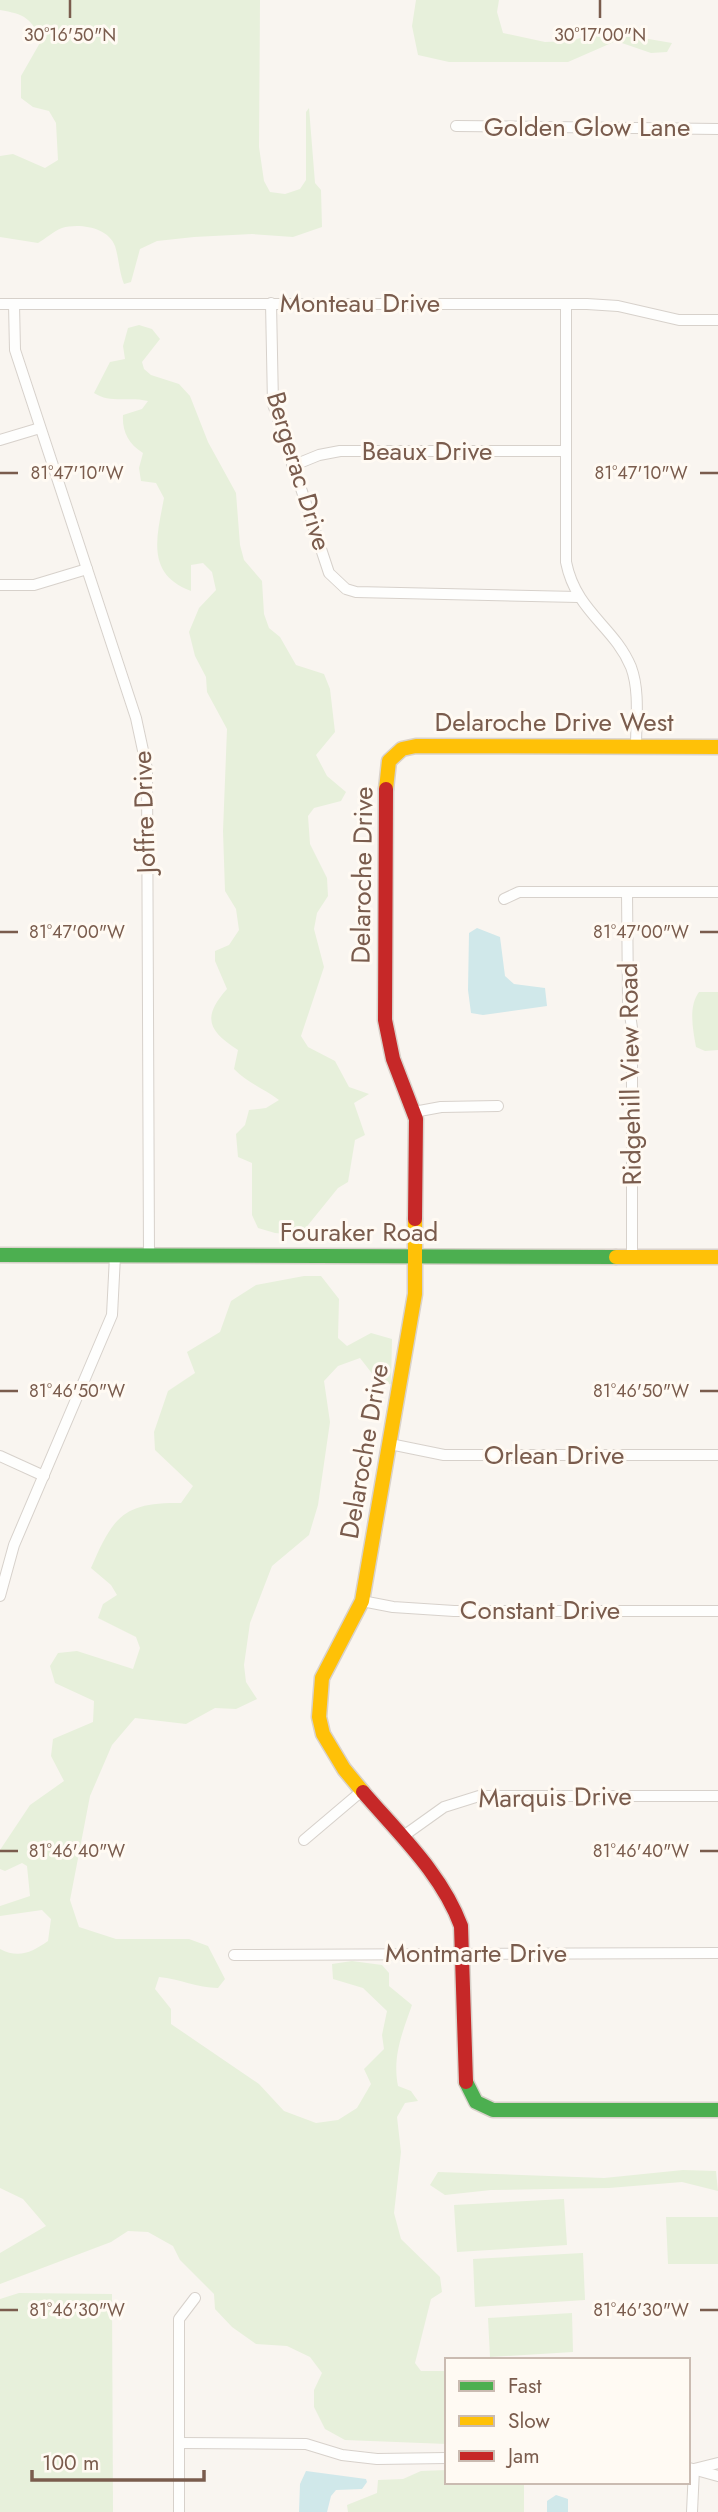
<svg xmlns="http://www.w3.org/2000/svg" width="718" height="2512" viewBox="0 0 718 2512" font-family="Jost,sans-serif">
	<rect width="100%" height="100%" fill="#f9f5f0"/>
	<!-- green -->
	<g fill="#e7f0db">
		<path d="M 0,0 L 260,0 L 259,147 L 264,181 L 270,192 L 285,194 L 300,189 L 306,180 L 306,112 L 309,108 L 315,183 L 321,190 L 322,227 L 293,237 L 252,234 L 194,237 L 157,241 L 140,249 L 131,282 L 124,284 C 119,271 119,259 115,246 C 108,227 79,223 62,228 C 54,231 45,239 38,243 L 0,237 L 0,156 L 13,154 L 45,168 L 58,160 L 56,123 L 49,111 L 33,107 L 21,98 L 21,76 L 41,41 C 32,18 24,14 0,10 Z"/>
		<path d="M 416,0 L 499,0 L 497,12 L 503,33 L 545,42 L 571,41 L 602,31 L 672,43 L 667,52 L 651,53 L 616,41 L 568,62 L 449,62 L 418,55 L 412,26 Z"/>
		<path d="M 139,325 L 152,329 L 160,339 L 142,362 L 144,369 L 151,375 L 179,384 L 190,396 L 208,442 L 236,493 L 240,545 L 244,560 L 262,581 L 264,614 L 269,628 L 280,637 L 296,665 L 324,674 L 330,689 L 335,732 L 316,755 L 327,776 L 346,792 L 341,801 L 314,808 L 308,816 L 310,844 L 327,878 L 328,896 L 317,913 L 314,929 L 324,967 L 301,1036 L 308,1047 L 335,1061 L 349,1087 L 369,1094 L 354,1103 L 365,1135 L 355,1140 L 348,1182 L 338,1188 L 300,1235 L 275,1233 L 258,1228 L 252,1215 L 252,1163 L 238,1157 L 236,1134 L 245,1125 L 249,1110 L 266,1108 L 279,1100 C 263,1088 248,1083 234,1069 L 238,1050 C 209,1031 201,1018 227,989 L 215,961 L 215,951 L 229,945 L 239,930 L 236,909 L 225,891 L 223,831 L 227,729 L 207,692 L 206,677 L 195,656 L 189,632 L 199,608 L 216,590 L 212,572 L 203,563 L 191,565 L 191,591 C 145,574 157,536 164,498 L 156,483 L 141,481 L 139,468 L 143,453 C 128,444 122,431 123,415 L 142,409 L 148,401 C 129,396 111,404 94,393 L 110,362 L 125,359 L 123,346 L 128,328 Z"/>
		<path d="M 699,992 L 718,992 L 718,1050 L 705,1051 L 696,1047 C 693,1030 688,1007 699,992 Z"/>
		<path d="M 304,1276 L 321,1276 L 339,1299 L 338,1338 L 347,1346 L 371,1333 L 392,1339 L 391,1384 L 381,1385 L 360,1358 L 338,1366 L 324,1381 L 330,1422 L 318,1505 L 309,1535 L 272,1566 L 250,1623 L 244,1665 L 246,1682 L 257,1699 L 236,1709 L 215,1708 L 186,1724 L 135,1718 L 112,1745 L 90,1796 L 70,1900 L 79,1927 L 116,1939 L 189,1939 L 208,1946 L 225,1979 L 218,1988 C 197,1988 180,1979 159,1977 L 155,1989 L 171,2009 L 171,2024 L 259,2084 L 284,2111 L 316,2123 L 338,2120 L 357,2108 L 371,2084 L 364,2069 L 384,2049 L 382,2035 L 387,2011 L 363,1988 L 333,1979 L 332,1964 L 352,1961 L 382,1965 L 389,1973 L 389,1986 L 412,2005 C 403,2031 392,2056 398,2086 L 411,2091 L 418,2101 L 405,2103 L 397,2117 L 401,2152 L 394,2213 L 401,2239 L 440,2277 L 442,2292 L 431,2299 L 415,2363 L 421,2371 L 447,2371 L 447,2444 L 345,2440 L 325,2429 L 314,2407 L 314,2390 L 322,2373 L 310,2357 L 287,2346 L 256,2344 L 232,2327 L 215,2309 L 214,2294 L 180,2260 L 173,2246 L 148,2232 L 128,2231 L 111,2242 L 0,2284 L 0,2253 L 46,2226 L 23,2199 L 0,2188 L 0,1949 C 19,1959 32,1952 48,1941 L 51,1919 L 42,1910 L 0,1916 L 0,1906 L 30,1896 L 27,1866 L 22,1863 L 5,1871 L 0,1869 L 0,1850 L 30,1805 L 64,1781 L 51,1756 L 53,1739 L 93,1722 L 94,1701 L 55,1683 L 50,1666 L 58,1653 L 77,1651 L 133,1669 L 140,1648 L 136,1637 L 98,1618 L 103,1604 L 117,1595 L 111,1585 L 91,1568 C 113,1517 123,1502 181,1503 L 193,1486 L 155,1450 L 154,1432 L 168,1391 L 195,1373 L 187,1352 L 220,1332 L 231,1301 L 256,1285 Z"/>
		<path d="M 683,2170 L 716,2171 L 718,2191 L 682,2182 L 609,2188 L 491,2190 L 445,2195 L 430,2185 L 438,2172 L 604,2178 Z"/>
		<path d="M 564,2199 L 567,2245 L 457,2252 L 454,2205 Z"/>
		<path d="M 666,2217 L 718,2217 L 718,2264 L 668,2264 Z"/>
		<path d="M 583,2253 L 585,2300 L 475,2307 L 473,2259 Z"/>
		<path d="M 19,2293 L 112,2294 L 113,2512 L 0,2512 L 0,2299 Z"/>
		<path d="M 572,2313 L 573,2352 L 490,2357 L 488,2318 Z"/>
		<path d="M 447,2470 L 447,2482 L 524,2482 L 524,2512 L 348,2512 L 347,2505 L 377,2493 L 378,2480 L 403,2479 L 421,2471 Z"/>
	</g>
	<!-- water -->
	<g fill="#d0e8ea">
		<path d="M 477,928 L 500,937 L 505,976 L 514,984 L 545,988 L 547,1006 L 483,1015 L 471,1013 L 468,990 L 469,933 Z"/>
		<path d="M 306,2471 L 366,2479 L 367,2482 L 362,2489 L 336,2490 L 331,2496 L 327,2512 L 299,2512 L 300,2484 Z"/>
		<path d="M 556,2495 L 568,2499 L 568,2512 L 547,2512 L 547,2501 Z"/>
	</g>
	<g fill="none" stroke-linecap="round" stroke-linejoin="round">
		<defs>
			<g id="street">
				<path d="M 456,126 L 718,129"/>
				<path d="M 271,303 L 273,404 L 329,573 L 346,589 L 356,592 L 578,597"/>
				<path d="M 0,304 L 587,304 L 618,306 L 679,320 L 718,320"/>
				<path d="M 14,304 L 15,350 L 136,718 L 147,769 L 149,1257"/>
				<path d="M 566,304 L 566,562 C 576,612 614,626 631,667 C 640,691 636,721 636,747"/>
				<path d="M 0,440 L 40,428"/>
				<path d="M 292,466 L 319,455 L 340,451 L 564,451"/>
				<path d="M 0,585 L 34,585 L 87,569"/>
				<path d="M 627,892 L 628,1001 L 632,1028 L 632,1256"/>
				<path d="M 504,899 L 519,892 L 718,892"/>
				<path d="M 414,1112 L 441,1107 L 498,1106"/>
				<path d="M 390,1444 L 444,1455 L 718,1455"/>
				<path d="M 0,1456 L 44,1476"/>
				<path d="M 0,1596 L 14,1545 L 112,1315 L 115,1256"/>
				<path d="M 362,1601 L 393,1607 L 454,1611 L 718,1611"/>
				<path d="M 402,1837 L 444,1807 L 479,1796 L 718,1796"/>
				<path d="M 304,1840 L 363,1790"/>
				<path d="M 234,1955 L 718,1953"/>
				<path d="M 179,2443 L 306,2444 L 342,2455 L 377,2459 L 447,2458"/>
				<path d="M 689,2468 L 718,2476"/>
				<path d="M 694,2469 L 718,2463"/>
				<path d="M 179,2512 L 179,2319 L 195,2298"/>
				<path d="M 692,2512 L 694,2469"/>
			</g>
			<g id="fast">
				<path d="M 0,1255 L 616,1257"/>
				<path d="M 466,2082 L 476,2102 L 493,2110 L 718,2110"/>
			</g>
			<g id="slow">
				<path d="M 386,789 L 389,761 L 402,749 L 416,746 L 718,747"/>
				<path d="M 616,1257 L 718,1257"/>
				<path d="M 363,1792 L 344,1769 L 323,1734 L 319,1717 L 322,1678 L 362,1601 L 415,1294 L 415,1219"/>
			</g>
			<g id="jam">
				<path d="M 386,789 L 385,1020 L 393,1059 L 416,1119 L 415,1219"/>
				<path d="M 363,1792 C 399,1834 442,1874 461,1926 L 466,2082"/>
			</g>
		</defs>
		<!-- street casing -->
		<use href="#street" stroke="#d7d1cb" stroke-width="12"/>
		<!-- fast casing -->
		<use href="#fast" stroke="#d9d2cb" stroke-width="17"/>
		<!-- slow casing -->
		<use href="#slow" stroke="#d9d2cb" stroke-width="17"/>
		<!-- jam casing -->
		<use href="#jam" stroke="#d9d2cb" stroke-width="17"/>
		<!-- street -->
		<use href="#street" stroke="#fefefd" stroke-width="10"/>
		<!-- fast -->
		<use href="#fast" stroke="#4caf50" stroke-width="14"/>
		<!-- slow -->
		<use href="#slow" stroke="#ffc107" stroke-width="14"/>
		<!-- jam -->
		<use href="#jam" stroke="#c62828" stroke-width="14"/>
	</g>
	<!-- ticks -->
	<path fill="none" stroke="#7a5c4d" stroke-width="2.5" d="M 70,0 L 70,18M 600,0 L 600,18M 0,473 L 18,473M 700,473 L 718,473M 0,932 L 18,932M 700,932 L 718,932M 0,1391 L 18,1391M 700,1391 L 718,1391M 0,1851 L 18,1851M 700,1851 L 718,1851M 0,2310 L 18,2310M 700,2310 L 718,2310"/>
	<g text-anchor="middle" stroke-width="6" stroke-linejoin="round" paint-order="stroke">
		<!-- street labels -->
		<g font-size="26" fill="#7a5c4d" stroke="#fffaf3">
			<text x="587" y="136">Golden Glow Lane</text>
			<text x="360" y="312">Monteau Drive</text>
			<text x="427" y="460">Beaux Drive</text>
			<text transform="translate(299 471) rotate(73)" y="9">Bergerac Drive</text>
			<text x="554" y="731">Delaroche Drive West</text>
			<text transform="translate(144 812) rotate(-92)" y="9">Joffre Drive</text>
			<text transform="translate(362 875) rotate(-89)" y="9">Delaroche Drive</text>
			<text transform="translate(630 1074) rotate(-91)" y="9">Ridgehill View Road</text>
			<text x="359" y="1241">Fouraker Road</text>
			<text transform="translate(364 1451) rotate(-80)" y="9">Delaroche Drive</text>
			<text x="554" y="1464">Orlean Drive</text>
			<text x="540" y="1619">Constant Drive</text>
			<text transform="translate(555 1797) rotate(-1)" y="9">Marquis Drive</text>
			<text x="476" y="1962">Montmarte Drive</text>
		</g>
	</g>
	<g font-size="18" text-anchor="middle" fill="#7a5c4d" stroke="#fffaf3" stroke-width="6" stroke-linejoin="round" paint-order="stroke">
		<text x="70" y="41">30°16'50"N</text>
		<text x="600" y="41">30°17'00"N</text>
		<text x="77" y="479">81°47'10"W</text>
		<text x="641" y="479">81°47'10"W</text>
		<text x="77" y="938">81°47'00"W</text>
		<text x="641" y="938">81°47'00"W</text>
		<text x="641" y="1397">81°46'50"W</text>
		<text x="77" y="1397">81°46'50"W</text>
		<text x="641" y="1857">81°46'40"W</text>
		<text x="77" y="1857">81°46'40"W</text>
		<text x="77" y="2316">81°46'30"W</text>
		<text x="641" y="2316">81°46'30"W</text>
	</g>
	<!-- legend -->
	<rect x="445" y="2358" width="245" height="126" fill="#fffaf3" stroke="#cabbb1" stroke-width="2"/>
	<rect x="459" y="2381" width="35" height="10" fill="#4caf50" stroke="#cabbb1" stroke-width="2"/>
	<text x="508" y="2393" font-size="21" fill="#7a5c4d">Fast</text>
	<rect x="459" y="2416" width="35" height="10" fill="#ffc107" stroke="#cabbb1" stroke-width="2"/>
	<text x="508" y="2428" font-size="21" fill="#7a5c4d">Slow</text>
	<rect x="459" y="2451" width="35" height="10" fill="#c62828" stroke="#cabbb1" stroke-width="2"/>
	<text x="508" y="2463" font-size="21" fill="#7a5c4d">Jam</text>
	<!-- scale -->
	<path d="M32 2470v10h172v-10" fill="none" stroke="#7a5c4d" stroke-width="3.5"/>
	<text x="42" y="2470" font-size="21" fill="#7a5c4d" stroke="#fffaf3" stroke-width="5" paint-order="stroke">100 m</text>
</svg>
